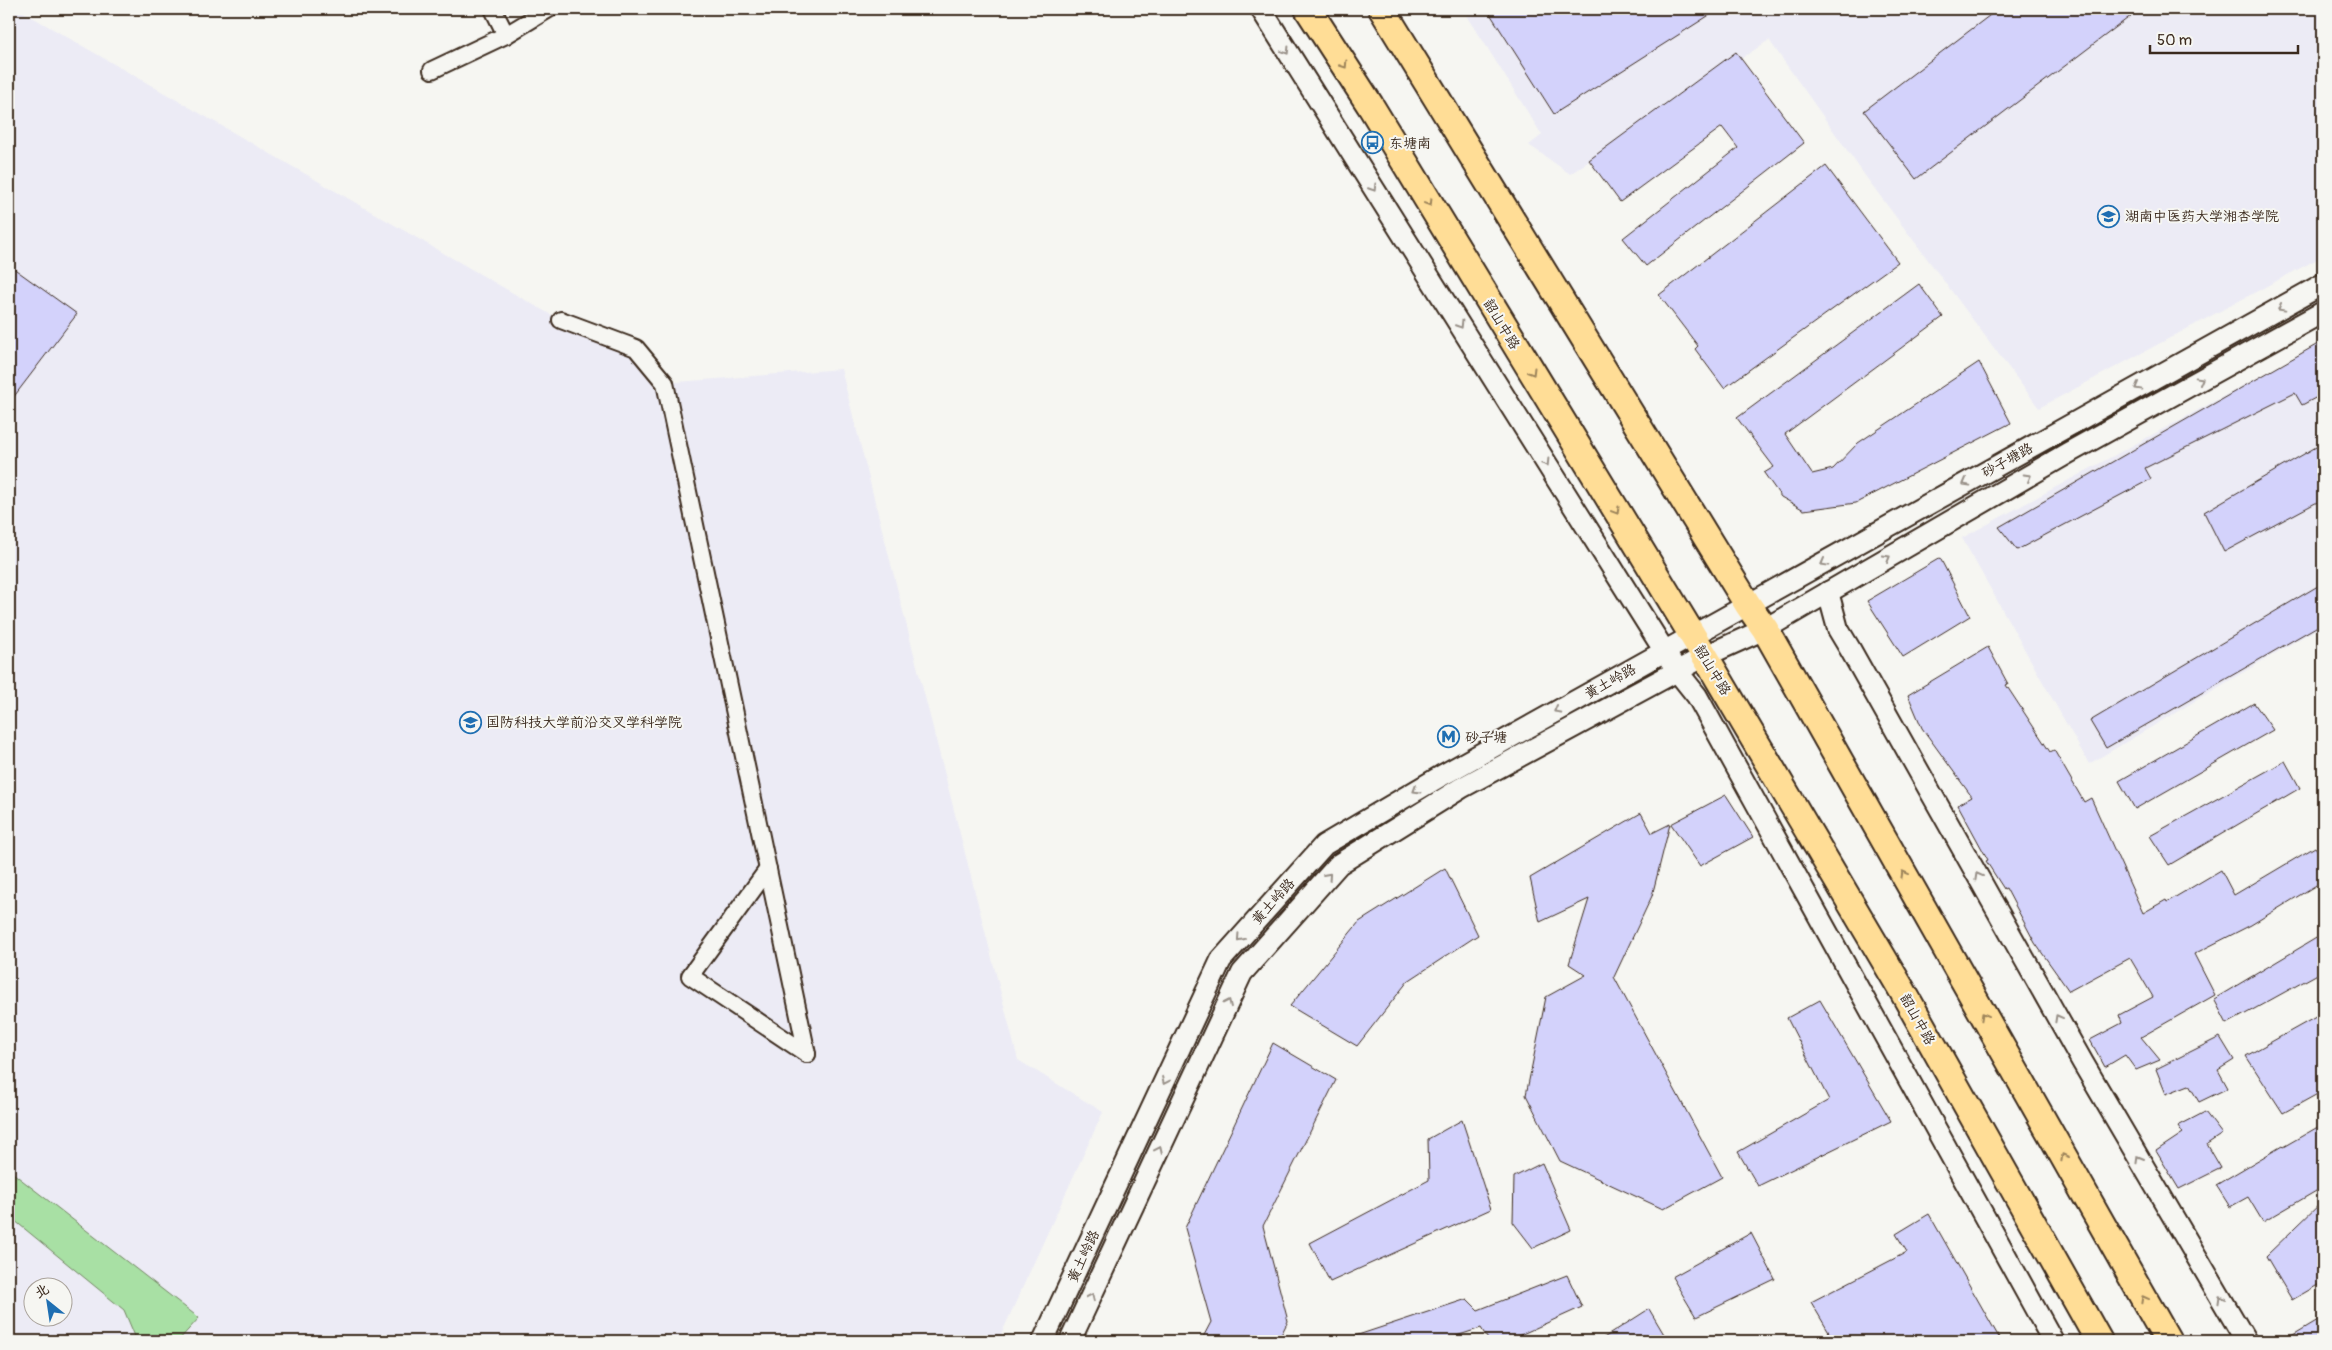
<svg xmlns="http://www.w3.org/2000/svg" width="2332" height="1350" viewBox="0 0 2332 1350" font-family="Pangolin,'LXGW WenKai TC',sans-serif">
	<rect width="100%" height="100%" fill="#f6f6f2"/>
	<filter id="ink" filterUnits="userSpaceOnUse"><feTurbulence type="fractalNoise" baseFrequency=".02" numOctaves="2"/><feDisplacementMap in="SourceGraphic" scale="10" xChannelSelector="R" yChannelSelector="G"/><feConvolveMatrix kernelMatrix="1 2 1 2 8 2 1 2 1" color-interpolation-filters="sRGB"/></filter>
	<g filter="url(#ink)">
		<!-- built -->
		<g fill="#ecebf5" fill-rule="evenodd">
			<path d="M 9,9 L 18,9 L 560,320 L 636,348 L 665,383 L 841,369 L 1018,1060 L 1103,1112 L 998,1341 L 9,1341 ZM 32,1288 L 62,1288 L 62,1318 L 32,1318 Z"/>
			<path d="M 1463,9 L 2323,9 L 2323,256 L 2039,408 L 1866,177 L 1769,40 L 1570,174 L 1529,145 L 1542,135 Z"/>
			<path d="M 2294,358 L 2323,418 L 2323,625 L 2089,764 L 1962,538 Z"/>
		</g>
		<!-- green -->
		<path fill="#a8e0a4" stroke="#728561" d="M 9,1170 L 199,1318 L 178,1341 L 137,1341 L 124,1310 L 9,1216 Z"/>
		<!-- building -->
		<g fill="#d3d2fb" stroke="#3b2a1e">
			<path d="M 1487,9 L 1719,9 L 1554,114 Z"/>
			<path d="M 1998,9 L 2140,9 L 1916,179 L 1864,111 Z"/>
			<path d="M 1736,52 L 1804,143 L 1646,266 L 1623,238 L 1738,148 L 1722,127 L 1620,202 L 1589,160 Z"/>
			<path d="M 1826,166 L 1898,262 L 1724,388 L 1695,349 L 1698,346 L 1659,295 Z"/>
			<path d="M 9,265 L 77,314 L 9,403 Z"/>
			<path d="M 1919,284 L 1943,317 L 1785,434 L 1812,474 L 1833,469 L 1858,443 L 1979,362 L 2011,423 L 1856,503 L 1804,510 L 1781,497 L 1764,473 L 1774,467 L 1737,418 Z"/>
			<path d="M 2323,341 L 2323,394 L 2302,405 L 2295,393 L 2145,468 L 2151,479 L 2017,550 L 1999,527 Z"/>
			<path d="M 2323,443 L 2323,499 L 2224,552 L 2204,512 Z"/>
			<path d="M 1940,558 L 1970,616 L 1903,657 L 1867,601 Z"/>
			<path d="M 2323,583 L 2323,623 L 2106,748 L 2090,721 Z"/>
			<path d="M 1988,647 L 2008,684 L 2006,685 L 2050,752 L 2054,750 L 2084,802 L 2091,798 L 2143,913 L 2166,900 L 2167,902 L 2221,870 L 2234,895 L 2315,847 L 2323,857 L 2323,881 L 2251,925 L 2194,954 L 2215,995 L 2141,1037 L 2160,1060 L 2136,1070 L 2125,1055 L 2105,1067 L 2090,1040 L 2122,1023 L 2119,1015 L 2153,997 L 2130,958 L 2069,991 L 2035,943 L 2006,888 L 2004,889 L 1986,861 L 1988,860 L 1958,805 L 1972,797 L 1922,728 L 1908,695 Z"/>
			<path d="M 2254,703 L 2273,730 L 2135,809 L 2119,781 Z"/>
			<path d="M 2285,761 L 2300,788 L 2169,865 L 2150,836 Z"/>
			<path d="M 1726,795 L 1753,837 L 1700,866 L 1671,824 Z"/>
			<path d="M 1641,813 L 1652,833 L 1670,824 L 1652,896 L 1614,977 L 1722,1177 L 1663,1209 L 1560,1161 L 1526,1095 L 1546,997 L 1586,975 L 1569,964 L 1589,899 L 1540,922 L 1530,878 Z"/>
			<path d="M 1445,868 L 1478,935 L 1408,981 L 1357,1046 L 1290,1006 L 1359,922 Z"/>
			<path d="M 2323,934 L 2323,971 L 2227,1024 L 2214,999 Z"/>
			<path d="M 1820,1000 L 1891,1121 L 1758,1186 L 1738,1152 L 1829,1100 L 1787,1018 Z"/>
			<path d="M 2323,1013 L 2323,1091 L 2283,1113 L 2246,1056 Z"/>
			<path d="M 2220,1037 L 2234,1060 L 2218,1070 L 2228,1088 L 2199,1102 L 2189,1085 L 2166,1094 L 2156,1069 Z"/>
			<path d="M 1273,1043 L 1336,1080 L 1263,1226 L 1288,1321 L 1278,1341 L 1201,1341 L 1211,1322 L 1185,1228 Z"/>
			<path d="M 2205,1112 L 2222,1134 L 2207,1144 L 2221,1168 L 2179,1189 L 2156,1151 L 2183,1133 L 2178,1126 Z"/>
			<path d="M 1462,1120 L 1491,1209 L 1330,1282 L 1310,1243 L 1429,1180 L 1428,1139 Z"/>
			<path d="M 2323,1124 L 2323,1187 L 2263,1222 L 2248,1197 L 2230,1207 L 2216,1185 L 2282,1146 L 2283,1147 Z"/>
			<path d="M 1542,1163 L 1571,1230 L 1533,1248 L 1513,1222 L 1514,1177 Z"/>
			<path d="M 2323,1201 L 2323,1282 L 2292,1300 L 2266,1256 Z"/>
			<path d="M 1929,1214 L 2001,1341 L 1834,1341 L 1811,1302 L 1907,1252 L 1896,1234 Z"/>
			<path d="M 1751,1233 L 1775,1279 L 1696,1317 L 1672,1277 Z"/>
			<path d="M 1567,1275 L 1582,1307 L 1507,1341 L 1489,1341 L 1481,1328 L 1441,1341 L 1349,1341 L 1349,1338 L 1467,1299 L 1478,1310 Z"/>
			<path d="M 1649,1309 L 1668,1341 L 1599,1341 Z"/>
			<path d="M 2323,1317 L 2323,1341 L 2283,1341 Z"/>
		</g>
		<g fill="none" stroke-linecap="round" stroke-linejoin="round">
			<defs>
				<g id="minor">
					<path d="M 493,9 L 506,35"/>
					<path d="M 432,70 L 506,35 L 549,9"/>
					<path d="M 561,320 L 636,348 L 665,383 L 807,1054"/>
					<path d="M 768,869 L 690,976 L 807,1054"/>
				</g>
				<g id="tertiary">
					<path d="M 1261,9 L 1677,671 L 1697,696 L 2053,1341"/>
					<path d="M 1828,592 L 1838,629 L 1850,649 L 2083,1063 L 2246,1341"/>
					<path d="M 1043,1341 L 1221,960 L 1324,845 L 1441,776 L 2323,284"/>
					<path d="M 1070,1341 L 1242,973 L 1339,864 L 1461,788 L 1705,656 L 1765,629 L 2068,453 L 2323,312"/>
				</g>
				<g id="primary">
					<path d="M 1308,9 L 1370,105 L 1705,656 L 1902,990 L 2099,1341"/>
					<path d="M 1382,9 L 1748,605 L 1765,629 L 2168,1341"/>
				</g>
			</defs>
			<!-- minor casing -->
			<use href="#minor" stroke="#3b2a1e" stroke-width="20"/>
			<!-- tertiary casing -->
			<use href="#tertiary" stroke="#3b2a1e" stroke-width="24"/>
			<!-- primary casing -->
			<use href="#primary" stroke="#3b2a1e" stroke-width="30"/>
			<!-- minor -->
			<use href="#minor" stroke="#f6f6f2" stroke-width="16"/>
			<!-- tertiary -->
			<use href="#tertiary" stroke="#f6f6f2" stroke-width="20"/>
			<!-- primary -->
			<use href="#primary" stroke="#ffdd96" stroke-width="26"/>
		</g>
		<!-- one-way arrows -->
		<defs><path id="oneway-chevron" d="M-2-3.5L2.5 0L-2 3.5" fill="none" stroke-width="1.6" stroke-linecap="round" stroke-linejoin="round" transform="scale(1.25)"/></defs>
		<g stroke="#989088">
			<use href="#oneway-chevron" transform="translate(1286 51) rotate(58)"/>
			<use href="#oneway-chevron" transform="translate(1373 188) rotate(58)"/>
			<use href="#oneway-chevron" transform="translate(2281 308) rotate(151)"/>
			<use href="#oneway-chevron" transform="translate(1460 325) rotate(58)"/>
			<use href="#oneway-chevron" transform="translate(2200 380) rotate(-29)"/>
			<use href="#oneway-chevron" transform="translate(2138 387) rotate(151)"/>
			<use href="#oneway-chevron" transform="translate(1546 463) rotate(58)"/>
			<use href="#oneway-chevron" transform="translate(2028 477) rotate(-30)"/>
			<use href="#oneway-chevron" transform="translate(1966 483) rotate(151)"/>
			<use href="#oneway-chevron" transform="translate(1887 558) rotate(-30)"/>
			<use href="#oneway-chevron" transform="translate(1824 563) rotate(151)"/>
			<use href="#oneway-chevron" transform="translate(1557 710) rotate(151)"/>
			<use href="#oneway-chevron" transform="translate(1416 790) rotate(149)"/>
			<use href="#oneway-chevron" transform="translate(1328 876) rotate(-48)"/>
			<use href="#oneway-chevron" transform="translate(1978 876) rotate(-119)"/>
			<use href="#oneway-chevron" transform="translate(1240 938) rotate(132)"/>
			<use href="#oneway-chevron" transform="translate(1228 1003) rotate(-65)"/>
			<use href="#oneway-chevron" transform="translate(2058 1018) rotate(-119)"/>
			<use href="#oneway-chevron" transform="translate(1165 1081) rotate(115)"/>
			<use href="#oneway-chevron" transform="translate(1159 1150) rotate(-65)"/>
			<use href="#oneway-chevron" transform="translate(2139 1159) rotate(-120)"/>
			<use href="#oneway-chevron" transform="translate(1091 1297) rotate(-65)"/>
			<use href="#oneway-chevron" transform="translate(2221 1299) rotate(-120)"/>
		</g>
		<g stroke="#9d845a">
			<use href="#oneway-chevron" transform="translate(1344 65) rotate(57)"/>
			<use href="#oneway-chevron" transform="translate(1429 203) rotate(59)"/>
			<use href="#oneway-chevron" transform="translate(1532 372) rotate(59)"/>
			<use href="#oneway-chevron" transform="translate(1616 511) rotate(59)"/>
			<use href="#oneway-chevron" transform="translate(1904 874) rotate(-119)"/>
			<use href="#oneway-chevron" transform="translate(1984 1016) rotate(-119)"/>
			<use href="#oneway-chevron" transform="translate(2064 1157) rotate(-119)"/>
			<use href="#oneway-chevron" transform="translate(2144 1299) rotate(-119)"/>
		</g>
	</g>
	<!-- icons -->
	<defs>
		<symbol id="bus-ring" viewBox="-11 -11 22 22"><circle r="9.5" fill="#f6f6f2" stroke="#1f6fb2" stroke-width="1.5"/><path d="M-5-6H5V4H4V6H2V4H-2V6H-4V4H-5ZM-3.5-4V0h7V-4ZM-3.5 1.2v1.5H-2V1.2ZM2 1.2v1.5H3.5V1.2Z" fill="#1f6fb2"/></symbol>
		<symbol id="university-ring" viewBox="-11 -11 22 22"><circle r="9.5" fill="#f6f6f2" stroke="#1f6fb2" stroke-width="1.5"/><path d="M0-5L7-2L0 1L-7-2ZM-4 1L0 2.5L4 1V4Q0 6-4 4Z" fill="#1f6fb2"/></symbol>
		<symbol id="metro-ring" viewBox="-11 -11 22 22"><circle r="9.5" fill="#f6f6f2" stroke="#1f6fb2" stroke-width="1.5"/><path d="M-5.5 5V-5H-3L0 0L3-5H5.5V5H3V-.5L0 4L-3-.5V5Z" fill="#1f6fb2"/></symbol>
	</defs>
	<g fill-rule="evenodd">
		<use href="#bus-ring" x="1360" y="130" width="25" height="25"/>
		<use href="#university-ring" x="2096" y="204" width="25" height="25"/>
		<use href="#university-ring" x="458" y="710" width="25" height="25"/>
		<use href="#metro-ring" x="1436" y="724" width="25" height="25"/>
	</g>
	<g text-anchor="middle" stroke-width="4" stroke-linejoin="round" paint-order="stroke">
		<!-- poi labels -->
		<g font-size="14" fill="#3b2a1e" stroke="#f6f6f2" text-anchor="start">
			<text x="1389" y="148">东塘南</text>
			<text x="2125" y="221">湖南中医药大学湘杏学院</text>
			<text x="486" y="727">国防科技大学前沿交叉学科学院</text>
			<text x="1465" y="742">砂子塘</text>
		</g>
		<!-- street labels -->
		<g font-size="14" fill="#3b2a1e" stroke="#f6f6f2">
			<text transform="translate(1502 324) rotate(59)" y="5">韶山中路</text>
			<text transform="translate(2007 460) rotate(-29)" y="5">砂子塘路</text>
			<text transform="translate(1713 670) rotate(59)" y="5">韶山中路</text>
			<text transform="translate(1610 681) rotate(-29)" y="5">黄土岭路</text>
			<text transform="translate(1273 901) rotate(-48)" y="5">黄土岭路</text>
			<text transform="translate(1918 1019) rotate(61)" y="5">韶山中路</text>
			<text transform="translate(1083 1256) rotate(-65)" y="5">黄土岭路</text>
		</g>
	</g>
	<!-- margin -->
	<rect width="2332" height="1350" fill="none" stroke="#f6f6f2" stroke-width="30"/>
	<rect x="15" y="15" width="2302" height="1320" fill="none" stroke="#3b2a1e" stroke-width="2" filter="url(#ink)"/>
	<!-- north arrow -->
	<g transform="translate(48 1302) rotate(330)"><circle r="24" fill="#f6f6f2" stroke="#aba49d"/>
	<path d="M0-4L9 19L0 12L-9 19Z" fill="#1f6fb2"/>
	<text y="-8" font-size="14" font-weight="bold" text-anchor="middle" fill="#3b2a1e">北</text>
	</g>
	<!-- scale -->
	<path d="M2150 45v8h148v-8" fill="none" stroke="#3b2a1e" stroke-width="2.5"/>
	<text x="2157" y="45" font-size="15" fill="#3b2a1e" stroke="#f6f6f2" stroke-width="4" paint-order="stroke">50 m</text>
</svg>
